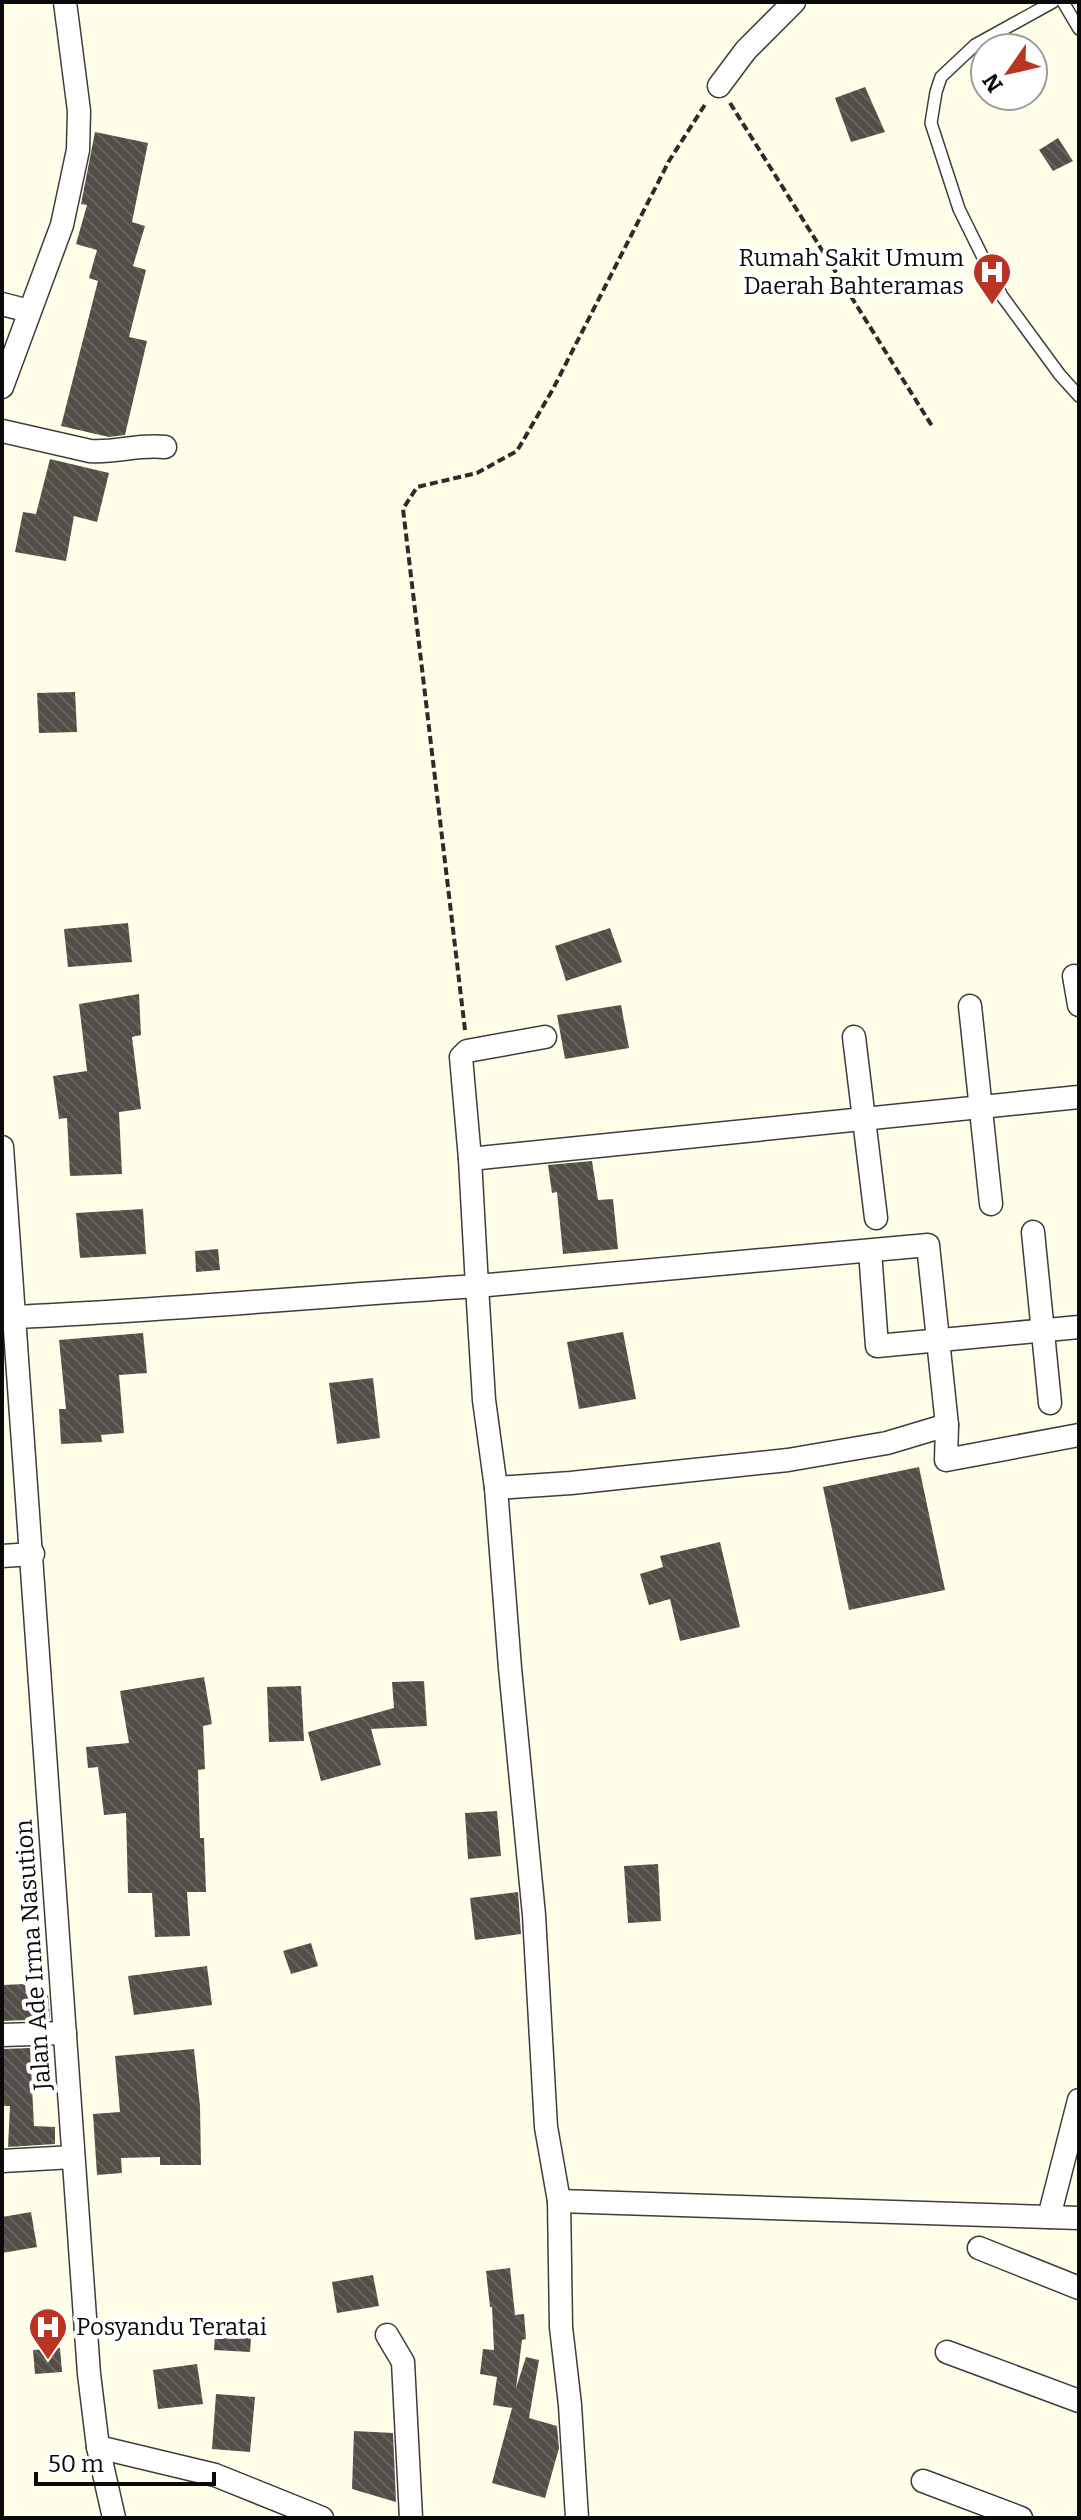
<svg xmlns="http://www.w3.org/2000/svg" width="1081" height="2520" viewBox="0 0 1081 2520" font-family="Bitter,serif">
	<defs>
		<pattern id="building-back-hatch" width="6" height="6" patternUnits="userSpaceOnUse" patternTransform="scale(2)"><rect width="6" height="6" fill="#534e47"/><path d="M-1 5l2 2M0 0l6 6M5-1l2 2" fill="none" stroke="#67635d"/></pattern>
	</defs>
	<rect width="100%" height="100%" fill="#fffee8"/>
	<!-- building -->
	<g fill="url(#building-back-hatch)">
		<path d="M 865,87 L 885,132 L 851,142 L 835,98 Z"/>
		<path d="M 95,132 L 148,143 L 132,222 L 145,226 L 133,266 L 146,270 L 129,337 L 147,341 L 125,435 L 109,437 L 61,426 L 98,281 L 89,278 L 97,250 L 76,244 L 87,205 L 81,204 Z"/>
		<path d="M 1058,138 L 1073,161 L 1053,171 L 1039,150 Z"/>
		<path d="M 50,459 L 109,473 L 97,522 L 74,516 L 66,561 L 15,552 L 23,512 L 36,514 Z"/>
		<path d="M 75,692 L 77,732 L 39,733 L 37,693 Z"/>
		<path d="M 128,923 L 132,962 L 68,967 L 64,929 Z"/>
		<path d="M 610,928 L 622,962 L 566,981 L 555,946 Z"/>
		<path d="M 139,994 L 141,1035 L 132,1037 L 141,1109 L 119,1112 L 122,1174 L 70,1176 L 67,1118 L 59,1119 L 53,1076 L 87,1071 L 79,1004 Z"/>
		<path d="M 621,1005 L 629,1048 L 565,1059 L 557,1015 Z"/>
		<path d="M 592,1161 L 598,1200 L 613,1199 L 618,1249 L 563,1254 L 557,1192 L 552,1193 L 548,1165 Z"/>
		<path d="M 143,1209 L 146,1254 L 80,1258 L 76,1213 Z"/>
		<path d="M 218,1249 L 220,1270 L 196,1272 L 195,1251 Z"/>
		<path d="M 623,1332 L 636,1399 L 579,1409 L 567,1342 Z"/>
		<path d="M 143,1333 L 147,1373 L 119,1375 L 124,1433 L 101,1435 L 102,1442 L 61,1444 L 59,1409 L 66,1409 L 59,1340 Z"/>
		<path d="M 373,1378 L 380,1438 L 337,1444 L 329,1383 Z"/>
		<path d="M 919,1467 L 945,1590 L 849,1610 L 823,1487 Z"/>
		<path d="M 720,1542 L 740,1627 L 680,1641 L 670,1599 L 649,1605 L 640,1574 L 663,1567 L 660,1556 Z"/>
		<path d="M 204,1677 L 212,1724 L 203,1726 L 205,1769 L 198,1770 L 200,1838 L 204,1838 L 206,1892 L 187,1892 L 190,1936 L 155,1937 L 152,1893 L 128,1893 L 126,1813 L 104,1815 L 98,1767 L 88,1768 L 86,1747 L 129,1743 L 120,1691 Z"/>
		<path d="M 424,1681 L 427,1726 L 371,1729 L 381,1765 L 321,1781 L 308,1732 L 394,1708 L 392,1682 Z"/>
		<path d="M 301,1686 L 304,1741 L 269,1742 L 267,1687 Z"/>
		<path d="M 497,1811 L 501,1856 L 468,1859 L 465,1813 Z"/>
		<path d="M 658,1864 L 661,1921 L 628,1923 L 624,1866 Z"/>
		<path d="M 518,1892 L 521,1934 L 475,1940 L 470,1898 Z"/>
		<path d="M 311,1943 L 318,1966 L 291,1974 L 283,1951 Z"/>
		<path d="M 207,1966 L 212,2005 L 134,2015 L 128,1976 Z"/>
		<path d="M 25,1984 L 26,1994 L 48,1995 L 50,2019 L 2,2021 L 2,1985 Z"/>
		<path d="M 30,2048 L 34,2126 L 55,2127 L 55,2144 L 8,2147 L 10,2106 L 2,2106 L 2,2049 Z"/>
		<path d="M 194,2049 L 200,2106 L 201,2165 L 160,2165 L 160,2157 L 121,2158 L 122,2173 L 97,2175 L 93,2114 L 120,2112 L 115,2056 Z"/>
		<path d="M 31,2212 L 37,2247 L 2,2253 L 2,2217 Z"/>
		<path d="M 510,2268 L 515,2315 L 524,2314 L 526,2339 L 522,2340 L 516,2388 L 526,2357 L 539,2360 L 529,2418 L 557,2426 L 559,2448 L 545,2498 L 492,2483 L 512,2408 L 493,2405 L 497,2377 L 480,2374 L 483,2349 L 494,2350 L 492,2307 L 490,2307 L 486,2271 Z"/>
		<path d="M 373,2275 L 379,2306 L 337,2313 L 332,2282 Z"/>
		<path d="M 216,2321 L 252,2324 L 250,2352 L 214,2350 Z"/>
		<path d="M 60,2348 L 62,2372 L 35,2374 L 33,2350 Z"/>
		<path d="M 197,2364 L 203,2404 L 158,2409 L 153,2370 Z"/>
		<path d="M 216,2394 L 255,2397 L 250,2452 L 212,2449 Z"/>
		<path d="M 354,2431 L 393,2433 L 396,2502 L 352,2489 Z"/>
	</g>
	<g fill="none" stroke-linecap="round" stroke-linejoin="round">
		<defs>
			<g id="service">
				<path d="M 1053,2 L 975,45 L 941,77 L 936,92 L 931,123 L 959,209 L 1002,296 L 1060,375 L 1079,396"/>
				<path d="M 1063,2 L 1079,29"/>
			</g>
			<g id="minor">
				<path d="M 719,86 L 746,50 L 794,2"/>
				<path d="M 2,304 L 29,311"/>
				<path d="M 2,387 L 62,225 L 78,150 L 79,111 L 65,2"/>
				<path d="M 2,431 L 90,451 C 117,453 136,444 165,447"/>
				<path d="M 1074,976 L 1079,1005"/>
				<path d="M 970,1006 L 991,1204"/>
				<path d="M 545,1037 L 467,1051 L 461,1057 L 470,1159 L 477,1286 L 928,1245 L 947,1425"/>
				<path d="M 854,1037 L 876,1218"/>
				<path d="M 2,1147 L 89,2374 L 98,2447 L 114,2518"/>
				<path d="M 470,1159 L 1079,1097"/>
				<path d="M 1033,1232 L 1050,1403"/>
				<path d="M 870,1251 L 877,1346 L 1079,1327"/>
				<path d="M 15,1317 C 169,1310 323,1296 477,1286 L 484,1400 L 496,1488 L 510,1668 L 534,1915 L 546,2127 L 559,2201 L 561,2327 L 570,2405 L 577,2518"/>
				<path d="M 496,1488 L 571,1483 L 788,1460 L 887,1443 L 947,1425 L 946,1460 L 1079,1435"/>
				<path d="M 2,1556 L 33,1554"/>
				<path d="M 2,2035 L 65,2033"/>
				<path d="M 2,2161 L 73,2157"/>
				<path d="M 559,2201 L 1079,2218"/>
				<path d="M 1049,2217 L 1079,2100"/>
				<path d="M 979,2248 L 1079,2288"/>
				<path d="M 387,2335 L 403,2362 L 411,2518"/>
				<path d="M 947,2352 L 1079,2401"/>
				<path d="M 98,2447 L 215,2475 L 322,2518"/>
				<path d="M 923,2481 L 1021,2518"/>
			</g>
		</defs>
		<!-- service casing -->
		<use href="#service" stroke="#3d3d3d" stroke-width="14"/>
		<!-- minor casing -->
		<use href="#minor" stroke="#3d3d3d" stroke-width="25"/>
		<!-- path -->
		<g stroke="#2c2c2c" stroke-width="4" stroke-dasharray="8 4" stroke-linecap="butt">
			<path d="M 730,103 L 932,426"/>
			<path d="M 465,1030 L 403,509 L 417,487 L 477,473 L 517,451 L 553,389 L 669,161 L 706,103"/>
		</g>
		<!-- service -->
		<use href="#service" stroke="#fff" stroke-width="11"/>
		<!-- minor -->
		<use href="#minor" stroke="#fff" stroke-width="22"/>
	</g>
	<!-- icons -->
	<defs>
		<symbol id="hospital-pin" viewBox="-11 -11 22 30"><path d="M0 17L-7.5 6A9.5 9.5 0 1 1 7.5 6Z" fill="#bb3421" stroke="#fff"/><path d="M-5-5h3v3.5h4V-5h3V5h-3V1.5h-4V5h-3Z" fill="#fff"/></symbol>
	</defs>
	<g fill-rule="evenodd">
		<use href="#hospital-pin" x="970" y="250" width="44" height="60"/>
		<use href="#hospital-pin" x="26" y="2305" width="44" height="60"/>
	</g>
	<g text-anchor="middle" stroke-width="8" stroke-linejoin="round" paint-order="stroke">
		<!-- poi labels -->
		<g font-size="24" fill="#0a0a0a" stroke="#fff" text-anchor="end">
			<text x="964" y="266">Rumah Sakit Umum<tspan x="964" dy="28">Daerah Bahteramas</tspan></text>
			<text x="76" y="2335" text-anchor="start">Posyandu Teratai</text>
		</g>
		<!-- street labels -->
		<g font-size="24" fill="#0a0a0a" stroke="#fff">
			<text transform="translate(33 1955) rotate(-94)" y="8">Jalan Ade Irma Nasution</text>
		</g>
	</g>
	<!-- border -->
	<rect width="1081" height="2520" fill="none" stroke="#0a0a0a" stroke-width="8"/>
	<!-- north arrow -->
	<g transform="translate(1009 72) rotate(236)"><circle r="38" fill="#ffffff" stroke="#9d9d9d" stroke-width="2"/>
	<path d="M0-6L14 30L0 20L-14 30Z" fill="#bb3421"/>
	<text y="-12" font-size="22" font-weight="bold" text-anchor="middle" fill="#0a0a0a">N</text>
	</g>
	<!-- scale -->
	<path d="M36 2472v12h178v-12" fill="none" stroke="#0a0a0a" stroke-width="4"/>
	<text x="48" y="2472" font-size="24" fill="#0a0a0a" stroke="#ffffff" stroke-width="6" paint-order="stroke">50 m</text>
</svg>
